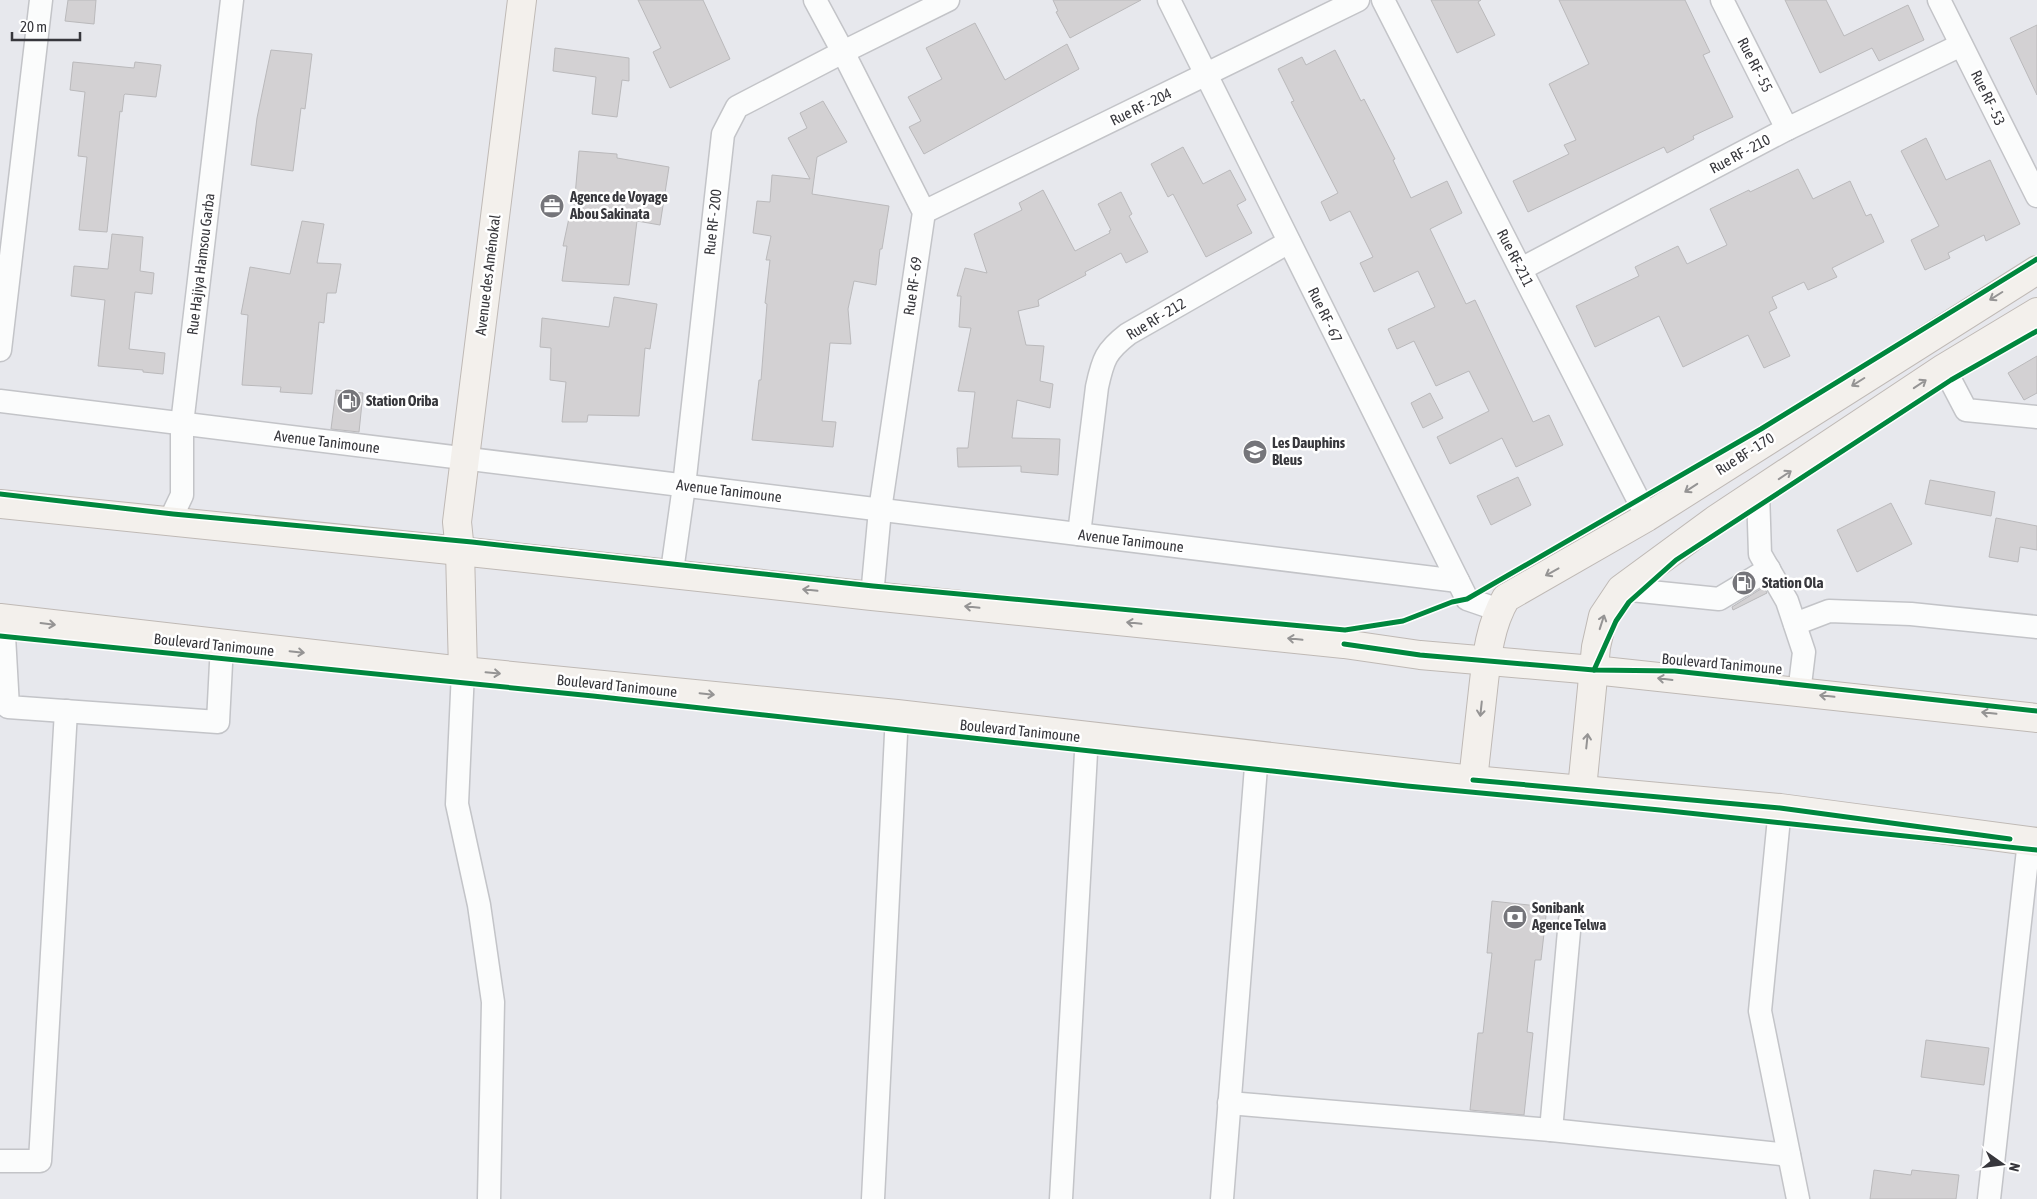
<svg xmlns="http://www.w3.org/2000/svg" width="2037" height="1199" viewBox="0 0 2037 1199" font-family="'Asap Condensed',sans-serif">
	<rect width="100%" height="100%" fill="#e7e8ed"/>
	<!-- building -->
	<g fill="#d3d1d3" stroke="#bab9bb">
		<path d="M 68,0 L 96,0 L 94,24 L 65,21 Z"/>
		<path d="M 638,0 L 703,0 L 730,59 L 670,88 L 653,52 L 661,48 Z"/>
		<path d="M 1053,0 L 1141,0 L 1070,38 L 1056,12 L 1058,11 Z"/>
		<path d="M 1431,0 L 1481,0 L 1478,2 L 1495,35 L 1457,53 Z"/>
		<path d="M 1559,0 L 1685,0 L 1710,52 L 1703,55 L 1733,117 L 1693,136 L 1694,139 L 1667,153 L 1664,147 L 1528,212 L 1513,181 L 1569,154 L 1564,145 L 1576,140 L 1549,84 L 1589,64 Z"/>
		<path d="M 1785,0 L 1826,0 L 1844,36 L 1908,5 L 1924,40 L 1879,61 L 1872,48 L 1820,73 Z"/>
		<path d="M 975,23 L 1005,80 L 1067,44 L 1079,69 L 924,154 L 909,127 L 921,121 L 908,97 L 942,79 L 926,48 Z"/>
		<path d="M 2037,25 L 2037,95 L 2010,38 Z"/>
		<path d="M 555,48 L 629,58 L 629,81 L 622,80 L 617,117 L 592,114 L 596,77 L 553,71 Z"/>
		<path d="M 271,50 L 312,54 L 305,109 L 301,108 L 293,171 L 251,165 L 257,118 Z"/>
		<path d="M 1335,50 L 1361,101 L 1364,99 L 1395,159 L 1393,160 L 1411,198 L 1447,181 L 1462,213 L 1430,229 L 1466,304 L 1475,300 L 1533,422 L 1549,415 L 1563,445 L 1516,467 L 1502,438 L 1450,464 L 1437,437 L 1489,411 L 1469,371 L 1436,386 L 1414,341 L 1397,349 L 1388,329 L 1435,307 L 1418,271 L 1374,292 L 1360,263 L 1373,257 L 1350,211 L 1330,221 L 1321,202 L 1338,193 L 1291,102 L 1294,101 L 1278,69 L 1302,57 L 1306,65 Z"/>
		<path d="M 73,62 L 134,68 L 135,62 L 161,65 L 156,97 L 125,94 L 124,95 L 122,112 L 120,111 L 107,232 L 79,230 L 87,157 L 78,156 L 85,92 L 70,90 Z"/>
		<path d="M 823,101 L 847,142 L 817,157 L 812,194 L 889,206 L 882,249 L 880,249 L 876,285 L 854,281 L 848,309 L 851,344 L 830,343 L 822,421 L 836,422 L 833,447 L 752,440 L 759,380 L 761,380 L 767,304 L 765,303 L 770,260 L 766,260 L 771,236 L 753,233 L 757,201 L 770,202 L 772,175 L 810,179 L 788,138 L 807,128 L 800,113 Z"/>
		<path d="M 1926,138 L 1946,180 L 1990,160 L 2020,224 L 1986,241 L 1984,235 L 1948,253 L 1950,258 L 1925,270 L 1911,240 L 1939,226 L 1901,151 Z"/>
		<path d="M 1183,147 L 1203,184 L 1230,170 L 1246,200 L 1237,205 L 1252,233 L 1206,257 L 1173,194 L 1168,197 L 1151,164 Z"/>
		<path d="M 579,151 L 617,154 L 617,158 L 669,167 L 660,225 L 637,221 L 629,285 L 562,281 L 567,246 L 563,246 L 569,218 L 573,218 Z"/>
		<path d="M 1798,169 L 1813,199 L 1850,181 L 1866,216 L 1871,214 L 1884,242 L 1832,268 L 1837,277 L 1808,290 L 1804,282 L 1772,297 L 1777,308 L 1769,312 L 1790,356 L 1764,368 L 1748,335 L 1683,367 L 1659,316 L 1595,347 L 1576,306 L 1639,276 L 1635,267 L 1678,246 L 1687,264 L 1727,245 L 1710,209 L 1749,190 L 1750,192 Z"/>
		<path d="M 1043,190 L 1075,251 L 1110,233 L 1109,231 L 1111,230 L 1098,204 L 1121,192 L 1132,214 L 1129,216 L 1148,252 L 1126,263 L 1121,253 L 1085,272 L 1086,275 L 1038,300 L 1039,306 L 1018,311 L 1026,345 L 1044,346 L 1040,381 L 1053,384 L 1050,408 L 1017,400 L 1012,438 L 1060,439 L 1058,475 L 1021,472 L 1021,466 L 958,467 L 957,448 L 968,448 L 975,392 L 958,391 L 971,328 L 959,327 L 961,296 L 957,296 L 965,268 L 987,273 L 974,234 L 1022,210 L 1019,203 Z"/>
		<path d="M 302,221 L 324,224 L 317,263 L 341,264 L 336,293 L 327,293 L 324,323 L 319,322 L 312,394 L 280,392 L 281,387 L 242,385 L 248,315 L 241,314 L 250,267 L 290,274 Z"/>
		<path d="M 112,234 L 143,237 L 140,271 L 154,273 L 152,294 L 135,292 L 129,349 L 165,353 L 163,374 L 143,372 L 143,370 L 98,366 L 105,300 L 71,296 L 74,266 L 108,269 Z"/>
		<path d="M 614,297 L 657,304 L 650,349 L 645,348 L 639,416 L 588,415 L 587,422 L 562,422 L 566,382 L 550,380 L 551,348 L 540,347 L 542,318 L 609,327 Z"/>
		<path d="M 2037,356 L 2037,393 L 2024,400 L 2008,373 Z"/>
		<path d="M 336,390 L 363,393 L 359,432 L 331,429 Z"/>
		<path d="M 1430,393 L 1443,418 L 1423,428 L 1411,403 Z"/>
		<path d="M 1518,477 L 1531,505 L 1491,525 L 1477,496 Z"/>
		<path d="M 1930,480 L 1995,492 L 1991,516 L 1925,504 Z"/>
		<path d="M 1891,503 L 1912,544 L 1857,572 L 1837,530 Z"/>
		<path d="M 1996,518 L 2037,526 L 2037,550 L 2020,547 L 2018,562 L 1989,557 Z"/>
		<path d="M 1764,587 L 1767,593 L 1733,610 L 1732,607 Z"/>
		<path d="M 1492,901 L 1547,907 L 1541,960 L 1535,960 L 1527,1032 L 1533,1033 L 1524,1115 L 1470,1110 L 1478,1033 L 1483,1033 L 1492,953 L 1487,953 Z"/>
		<path d="M 1926,1040 L 1989,1048 L 1984,1085 L 1921,1077 Z"/>
		<path d="M 1874,1170 L 1911,1175 L 1912,1170 L 1959,1175 L 1956,1199 L 1870,1199 Z"/>
	</g>
	<g fill="none" stroke-linecap="round" stroke-linejoin="round">
		<defs>
			<g id="minor">
				<path d="M 815,0 L 843,52 L 924,212 L 880,510 L 872,596"/>
				<path d="M 1169,0 L 1467,599 L 1499,610"/>
				<path d="M 1383,0 L 1647,517"/>
				<path d="M 1722,0 L 1787,129"/>
				<path d="M 1939,0 L 2037,196"/>
				<path d="M 924,212 L 1358,0"/>
				<path d="M 1521,269 L 1787,129 L 1961,45"/>
				<path d="M 0,350 L 41,0"/>
				<path d="M 1944,368 L 1966,410 L 2037,417"/>
				<path d="M 0,401 L 1458,581"/>
				<path d="M 1758,492 L 1760,554 L 1787,601 L 1804,652 L 1799,693"/>
				<path d="M 182,523 L 173,514 L 182,495 L 182,424 L 232,0"/>
				<path d="M 1079,534 L 1097,387 C 1103,359 1106,351 1128,334 L 1289,242"/>
				<path d="M 674,574 L 673,564 L 684,486 L 723,134 L 737,107 L 843,52 L 948,0"/>
				<path d="M 1621,589 L 1719,599 L 1769,569"/>
				<path d="M 3,618 L 8,707 L 218,722 L 222,644"/>
				<path d="M 1795,624 L 1829,611 L 1911,614 L 2037,627"/>
				<path d="M 463,671 L 457,804 L 479,905 L 493,1002 L 489,1199"/>
				<path d="M 1780,808 L 1760,1011 L 1798,1199"/>
				<path d="M 1229,1103 L 1551,1130 L 1789,1155"/>
				<path d="M 1551,1130 L 1570,920"/>
				<path d="M 0,1161 L 40,1161 L 66,711"/>
				<path d="M 873,1199 L 897,714"/>
				<path d="M 1061,1199 L 1087,735"/>
				<path d="M 1222,1199 L 1257,754"/>
				<path d="M 1989,1199 L 2029,841"/>
			</g>
			<g id="major">
				<path d="M 0,504 L 460,551 L 872,596 L 1344,644 L 1420,655 L 1594,670 L 2037,718"/>
				<path d="M 0,618 L 463,671 L 897,714 L 1473,780 L 1780,808 L 2037,842"/>
				<path d="M 463,671 L 460,551 L 457,522 L 522,0"/>
				<path d="M 1473,780 C 1476,753 1479,726 1482,699 C 1486,665 1488,628 1506,598 L 1647,517 L 2037,270"/>
				<path d="M 1582,789 L 1596,647 L 1603,616 L 1621,589 L 1715,520 L 1944,368 L 2037,312"/>
			</g>
		</defs>
		<!-- minor casing -->
		<use href="#minor" stroke="#c3c4c8" stroke-width="25"/>
		<!-- major casing -->
		<use href="#major" stroke="#bfb9b5" stroke-width="30"/>
		<!-- minor -->
		<use href="#minor" stroke="#fbfcfc" stroke-width="22"/>
		<!-- major -->
		<use href="#major" stroke="#f3f0ec" stroke-width="28"/>
		<defs>
			<g id="cycleway">
				<path d="M 0,494 L 173,514 L 472,542 L 873,586 L 1345,630 L 1403,621 L 1452,602 L 1467,599 L 1761,429 L 2037,259"/>
				<path d="M 0,636 L 593,696 L 1407,786 L 1660,810 L 2037,850"/>
				<path d="M 1344,644 L 1420,655 L 1594,670 L 1675,671 L 2037,711"/>
				<path d="M 1594,670 L 1616,621 L 1629,602 L 1676,560 L 1951,380 L 2037,331"/>
				<path d="M 1473,780 L 1780,808 L 2010,839"/>
			</g>
		</defs>
		<!-- cycleway casing -->
		<use href="#cycleway" stroke="#fff" stroke-width="8"/>
		<!-- cycleway -->
		<use href="#cycleway" stroke="#00873e" stroke-width="5"/>
	</g>
	<!-- one-way arrows -->
	<defs><path id="oneway-shaft" d="M-6 0H5M1.5-3L5.5 0L1.5 3" fill="none" stroke-width="1.6" stroke-linecap="round" stroke-linejoin="round" transform="scale(1.25)"/></defs>
	<g stroke="#959494">
		<use href="#oneway-shaft" transform="translate(1996 296) rotate(148)"/>
		<use href="#oneway-shaft" transform="translate(1858 382) rotate(148)"/>
		<use href="#oneway-shaft" transform="translate(1920 384) rotate(-34)"/>
		<use href="#oneway-shaft" transform="translate(1785 475) rotate(-34)"/>
		<use href="#oneway-shaft" transform="translate(1691 488) rotate(147)"/>
		<use href="#oneway-shaft" transform="translate(1552 572) rotate(151)"/>
		<use href="#oneway-shaft" transform="translate(810 590) rotate(-174)"/>
		<use href="#oneway-shaft" transform="translate(972 607) rotate(-174)"/>
		<use href="#oneway-shaft" transform="translate(1602 622) rotate(-72)"/>
		<use href="#oneway-shaft" transform="translate(1134 623) rotate(-174)"/>
		<use href="#oneway-shaft" transform="translate(48 624) rotate(7)"/>
		<use href="#oneway-shaft" transform="translate(1295 639) rotate(-174)"/>
		<use href="#oneway-shaft" transform="translate(297 652) rotate(6)"/>
		<use href="#oneway-shaft" transform="translate(493 673) rotate(5)"/>
		<use href="#oneway-shaft" transform="translate(1665 679) rotate(-173)"/>
		<use href="#oneway-shaft" transform="translate(707 694) rotate(6)"/>
		<use href="#oneway-shaft" transform="translate(1827 696) rotate(-174)"/>
		<use href="#oneway-shaft" transform="translate(1481 709) rotate(96)"/>
		<use href="#oneway-shaft" transform="translate(1989 713) rotate(-174)"/>
		<use href="#oneway-shaft" transform="translate(1587 741) rotate(-84)"/>
	</g>
	<!-- icons -->
	<defs>
		<symbol id="office-disc" viewBox="-11 -11 22 22"><circle r="9.5" fill="#75757a" stroke="#fff"/><path d="M-6-3h4V-5.5h4V-3h4V5H-6ZM-1-4.5V-3h2v-1.5ZM-6 0V1H6V0Z" fill="#fff"/></symbol>
		<symbol id="fuel-disc" viewBox="-11 -11 22 22"><circle r="9.5" fill="#75757a" stroke="#fff"/><path d="M-5.5-6h7V0h2V4h1.3V-2.5L3-4.5l.8-.8L6-3V5H2.5V1h-1V6h-7ZM-4.2-4.7v3.2H.2V-4.7Z" fill="#fff"/></symbol>
		<symbol id="school-disc" viewBox="-11 -11 22 22"><circle r="9.5" fill="#75757a" stroke="#fff"/><path d="M0-5L7-2L0 1L-7-2ZM-4 1L0 2.5L4 1V4Q0 6-4 4Z" fill="#fff"/></symbol>
		<symbol id="bank-disc" viewBox="-11 -11 22 22"><circle r="9.5" fill="#75757a" stroke="#fff"/><path d="M-6-4H6V4H-6ZM0-2.3a2.3 2.3 0 1 0 0 4.6a2.3 2.3 0 1 0 0-4.6Z" fill="#fff"/></symbol>
	</defs>
	<g fill-rule="evenodd">
		<use href="#office-disc" x="538" y="192" width="28" height="28"/>
		<use href="#fuel-disc" x="335" y="387" width="28" height="28"/>
		<use href="#school-disc" x="1241" y="438" width="28" height="28"/>
		<use href="#fuel-disc" x="1730" y="569" width="28" height="28"/>
		<use href="#bank-disc" x="1501" y="903" width="28" height="28"/>
	</g>
	<g text-anchor="middle" stroke-width="5" stroke-linejoin="round" paint-order="stroke">
		<!-- street labels -->
		<g font-size="15" fill="#37373c" stroke="#fff">
			<text transform="translate(1755 65) rotate(63)" y="5">Rue RF - 55</text>
			<text transform="translate(1988 98) rotate(64)" y="5">Rue RF - 53</text>
			<text transform="translate(1141 107) rotate(-26)" y="5">Rue RF - 204</text>
			<text transform="translate(1740 154) rotate(-28)" y="5">Rue RF - 210</text>
			<text transform="translate(713 222) rotate(-84)" y="5">Rue RF - 200</text>
			<text transform="translate(1515 258) rotate(63)" y="5">Rue RF-211</text>
			<text transform="translate(201 264) rotate(-83)" y="5">Rue Hajiya Hamsou Garba</text>
			<text transform="translate(488 275) rotate(-83)" y="5">Avenue des Aménokal</text>
			<text transform="translate(913 286) rotate(-82)" y="5">Rue RF - 69</text>
			<text transform="translate(1325 315) rotate(64)" y="5">Rue RF - 67</text>
			<text transform="translate(1156 319) rotate(-31)" y="5">Rue RF - 212</text>
			<text transform="translate(327 442) rotate(7)" y="5">Avenue Tanimoune</text>
			<text transform="translate(1745 454) rotate(-32)" y="5">Rue BF - 170</text>
			<text transform="translate(729 491) rotate(7)" y="5">Avenue Tanimoune</text>
			<text transform="translate(1131 541) rotate(7)" y="5">Avenue Tanimoune</text>
			<text transform="translate(214 645) rotate(6)" y="5">Boulevard Tanimoune</text>
			<text transform="translate(1722 664) rotate(5)" y="5">Boulevard Tanimoune</text>
			<text transform="translate(617 686) rotate(6)" y="5">Boulevard Tanimoune</text>
			<text transform="translate(1020 731) rotate(6)" y="5">Boulevard Tanimoune</text>
		</g>
		<!-- poi labels -->
		<g font-size="15" font-weight="bold" fill="#37373c" stroke="#fff" text-anchor="start">
			<text x="570" y="202">Agence de Voyage<tspan x="570" dy="17">Abou Sakinata</tspan></text>
			<text x="366" y="406">Station Oriba</text>
			<text x="1272" y="448">Les Dauphins<tspan x="1272" dy="17">Bleus</tspan></text>
			<text x="1762" y="588">Station Ola</text>
			<text x="1532" y="913">Sonibank<tspan x="1532" dy="17">Agence Telwa</tspan></text>
		</g>
	</g>
	<!-- north arrow -->
	<g transform="translate(2002 1164) rotate(104)" stroke="#ffffff" stroke-width="4" paint-order="stroke">
	<path d="M0-4L9 19L0 12L-9 19Z" fill="#37373c"/>
	<text y="-8" font-size="14" font-weight="bold" text-anchor="middle" fill="#37373c">N</text>
	</g>
	<!-- scale -->
	<path d="M12 32v8h68v-8" fill="none" stroke="#37373c" stroke-width="2.5"/>
	<text x="20" y="32" font-size="15" fill="#37373c" stroke="#ffffff" stroke-width="4" paint-order="stroke">20 m</text>
</svg>
